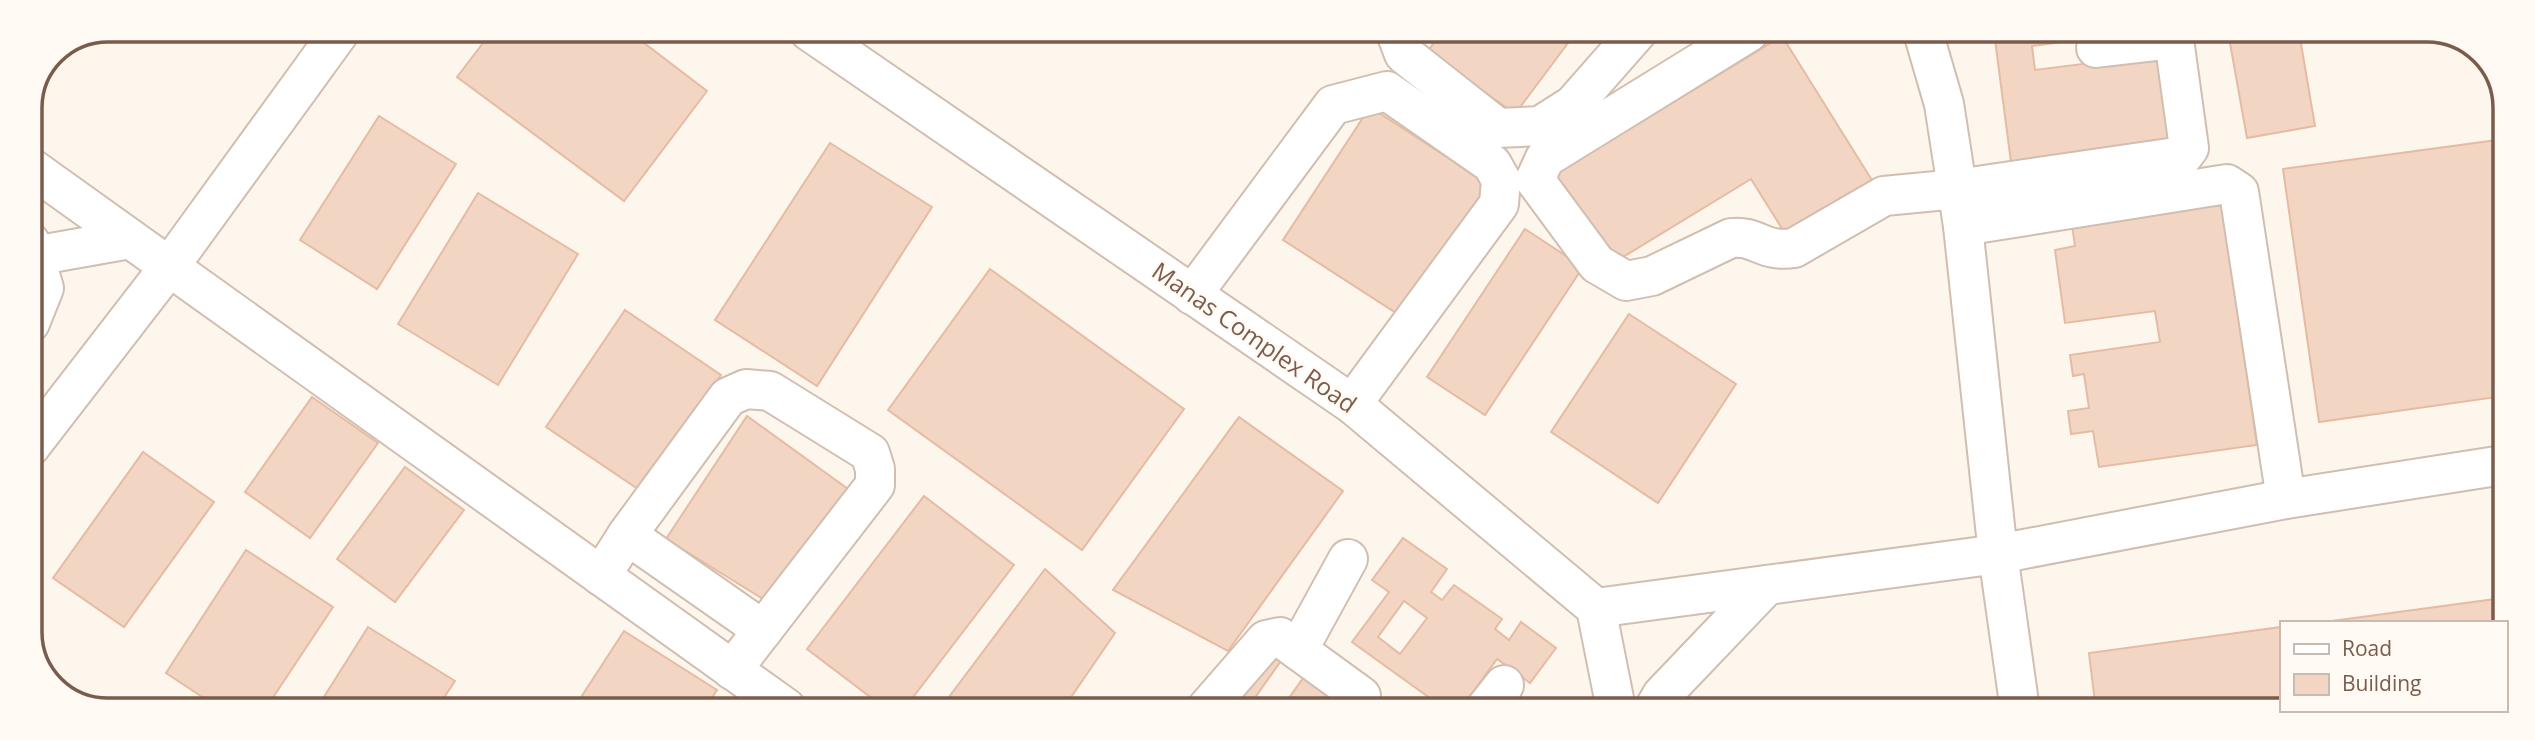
<svg xmlns="http://www.w3.org/2000/svg" width="2535" height="740" viewBox="0 0 2535 740" font-family="'Open Sans',sans-serif">
	<rect width="100%" height="100%" fill="#fdf6ec"/>
	<!-- building -->
	<g fill="#f3d5c3" stroke="#e6bba3" stroke-width="2" fill-rule="evenodd">
		<path d="M 493,30 L 627,30 L 707,91 L 624,201 L 457,77 Z"/>
		<path d="M 1442,31 L 1569,31 L 1574,35 L 1515,114 L 1428,51 Z"/>
		<path d="M 1994,32 L 2137,32 L 2032,46 L 2035,70 L 2170,53 L 2183,148 L 2012,170 Z"/>
		<path d="M 2228,32 L 2299,32 L 2315,126 L 2247,138 Z"/>
		<path d="M 2365,32 L 2415,32 L 2415,35 L 2365,37 Z"/>
		<path d="M 1782,36 L 1878,190 L 1791,243 L 1751,179 L 1610,265 L 1554,175 Z"/>
		<path d="M 1370,107 L 1493,187 L 1407,320 L 1283,240 Z"/>
		<path d="M 379,116 L 456,164 L 377,289 L 300,240 Z"/>
		<path d="M 2505,139 L 2504,396 L 2319,422 L 2283,169 Z"/>
		<path d="M 830,143 L 932,207 L 817,386 L 715,320 Z"/>
		<path d="M 478,193 L 578,254 L 498,385 L 398,324 Z"/>
		<path d="M 2221,197 L 2257,445 L 2099,467 L 2093,431 L 2071,434 L 2068,411 L 2089,408 L 2084,374 L 2073,376 L 2070,355 L 2160,342 L 2155,311 L 2065,323 L 2055,250 L 2075,246 L 2071,218 Z"/>
		<path d="M 1525,229 L 1583,267 L 1485,415 L 1427,377 Z"/>
		<path d="M 990,269 L 1184,409 L 1082,550 L 888,410 Z"/>
		<path d="M 625,310 L 721,375 L 641,491 L 546,427 Z"/>
		<path d="M 1629,314 L 1736,384 L 1658,503 L 1551,432 Z"/>
		<path d="M 312,397 L 378,443 L 310,538 L 245,492 Z"/>
		<path d="M 747,416 L 848,489 L 771,604 L 666,539 Z"/>
		<path d="M 1239,417 L 1343,491 L 1228,651 L 1113,590 Z"/>
		<path d="M 143,452 L 214,502 L 124,627 L 53,578 Z"/>
		<path d="M 405,467 L 464,510 L 395,602 L 337,559 Z"/>
		<path d="M 924,496 L 1014,565 L 904,709 L 886,709 L 807,649 Z"/>
		<path d="M 1403,538 L 1447,569 L 1431,592 L 1442,600 L 1454,585 L 1502,619 L 1495,629 L 1509,640 L 1521,622 L 1556,648 L 1530,683 L 1497,659 L 1461,709 L 1445,709 L 1352,642 L 1389,592 L 1372,580 ZM 1404,601 L 1427,618 L 1400,654 L 1378,637 Z"/>
		<path d="M 246,550 L 333,607 L 266,708 L 219,708 L 166,673 Z"/>
		<path d="M 1045,569 L 1115,633 L 1063,709 L 940,709 Z"/>
		<path d="M 2503,598 L 2503,623 L 2317,623 Z"/>
		<path d="M 368,627 L 455,681 L 437,708 L 317,708 Z"/>
		<path d="M 2281,627 L 2281,710 L 2096,710 L 2089,653 Z"/>
		<path d="M 624,631 L 717,690 L 705,708 L 574,708 Z"/>
		<path d="M 1268,648 L 1283,658 L 1247,709 L 1226,709 Z"/>
		<path d="M 1306,674 L 1345,702 L 1340,709 L 1281,709 Z"/>
	</g>
	<g fill="none" stroke-linecap="round" stroke-linejoin="round">
		<defs>
			<g id="minor">
				<path d="M 1398,31 L 1396,33 L 1404,54 L 1498,128 L 1540,126 L 1573,105 L 1638,31"/>
				<path d="M 1749,32 L 1545,158 L 1535,180 L 1597,264 L 1626,281 L 1652,276 L 1731,238 C 1757,235 1763,253 1794,248 L 1884,196 L 1957,189 L 2183,156 L 2189,148 L 2173,32"/>
				<path d="M 1923,32 L 1944,104 L 1963,226 L 1998,554 L 2020,710"/>
				<path d="M 2096,48 L 2174,39"/>
				<path d="M 30,167 L 786,708"/>
				<path d="M 1963,226 L 2227,184 L 2239,192 L 2286,499"/>
				<path d="M 30,242 L 44,288 L 30,323"/>
				<path d="M 34,256 L 130,239"/>
				<path d="M 1192,295 L 1333,105 L 1387,91 L 1492,164 L 1501,180 L 1499,204 L 1352,404"/>
				<path d="M 627,535 L 763,630"/>
				<path d="M 601,576 L 627,535 L 728,397 L 746,389 L 770,391 L 870,453 L 875,469 L 875,485 L 732,670"/>
				<path d="M 1298,650 L 1348,559"/>
				<path d="M 1206,709 L 1266,640 L 1280,637 L 1361,696"/>
				<path d="M 1485,709 L 1504,685"/>
			</g>
			<g id="tertiary">
				<path d="M 809,31 L 1352,404 L 1596,608 L 1616,709"/>
				<path d="M 30,447 L 169,267 L 341,30"/>
				<path d="M 1596,608 L 1998,554 L 2286,499 L 2503,465"/>
				<path d="M 1654,709 L 1662,695 L 1767,585"/>
			</g>
		</defs>
		<!-- minor casing -->
		<use href="#minor" stroke="#d1beb0" stroke-width="42"/>
		<!-- tertiary casing -->
		<use href="#tertiary" stroke="#d1beb0" stroke-width="42"/>
		<!-- minor -->
		<use href="#minor" stroke="#fff" stroke-width="38"/>
		<!-- tertiary -->
		<use href="#tertiary" stroke="#fff" stroke-width="38"/>
	</g>
	<g text-anchor="middle" stroke-width="5" stroke-linejoin="round" paint-order="stroke">
		<!-- street labels -->
		<g font-size="24" fill="#7a5c4d" stroke="#fffaf3">
			<text transform="translate(1254 338) rotate(35)" y="8">Manas Complex Road</text>
		</g>
	</g>
	<!-- crop -->
	<path d="M0 0H2535V740H0ZM108 42H2427A66 66 0 0 1 2493 108V632A66 66 0 0 1 2427 698H108A66 66 0 0 1 42 632V108A66 66 0 0 1 108 42Z" fill="#fffaf3" fill-rule="evenodd"/>
	<path fill="none" stroke="#7a5c4d" stroke-width="3.5" d="M108 42H2427A66 66 0 0 1 2493 108V632A66 66 0 0 1 2427 698H108A66 66 0 0 1 42 632V108A66 66 0 0 1 108 42Z"/>
	<!-- legend -->
	<rect x="2280" y="621" width="228" height="91" fill="#fffaf3" stroke="#cabbb1" stroke-width="2"/>
	<rect x="2294" y="644" width="35" height="10" fill="#ffffff" stroke="#cabbb1" stroke-width="2"/>
	<text x="2342" y="656" font-size="21" fill="#7a5c4d">Road</text>
	<rect x="2294" y="674" width="35" height="21" fill="#f3d5c3" stroke="#cabbb1" stroke-width="2"/>
	<text x="2342" y="691" font-size="21" fill="#7a5c4d">Building</text>
</svg>
